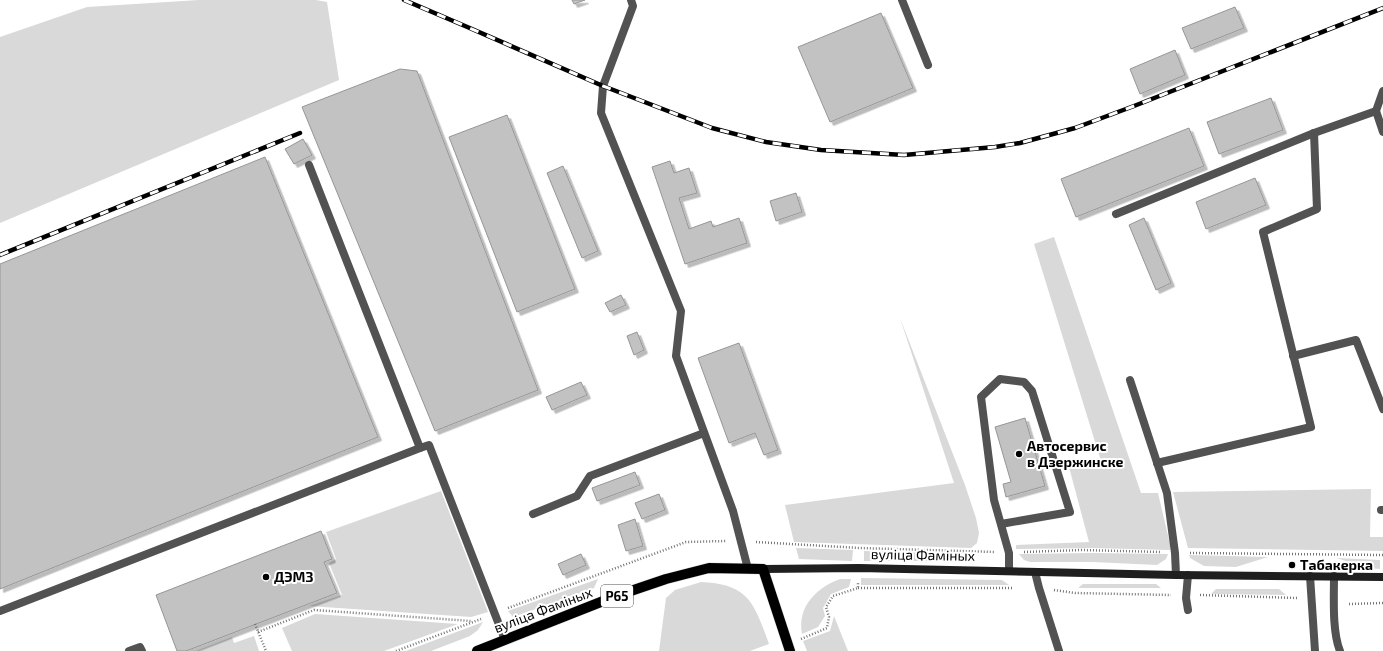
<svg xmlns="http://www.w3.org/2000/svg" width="1383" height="651" viewBox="0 0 1383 651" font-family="'Exo 2',sans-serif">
	<defs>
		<filter id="shadow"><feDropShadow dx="3.5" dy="3.5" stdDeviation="0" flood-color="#0004"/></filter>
	</defs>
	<rect width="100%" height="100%" fill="#fff"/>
	<!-- green -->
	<g fill="#d9d9d9">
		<path d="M 199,0 L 316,0 L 327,2 L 339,80 L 0,223 L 0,37 L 87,7 Z"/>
		<path d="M 1054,237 L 1141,493 L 1158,493 L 1170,544 L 1170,550 L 1091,548 L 1016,549 L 1016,545 L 1089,542 L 1069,467 L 1101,461 L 1034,244 Z"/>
		<path d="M 900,318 L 965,485 L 976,518 L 979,533 L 977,543 L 971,548 L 794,542 L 785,505 L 954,483 Z"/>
		<path d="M 1371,489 L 1370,537 L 1383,537 L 1383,551 L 1188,548 L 1173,492 Z"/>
		<path d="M 441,491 L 488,612 L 471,617 L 309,606 L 342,595 L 329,563 L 336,559 L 326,532 Z"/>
		<path d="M 796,548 L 853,550 L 852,561 L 799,559 Z"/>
		<path d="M 864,551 L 962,554 L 942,561 L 864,561 Z"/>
		<path d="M 1092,553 L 1168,554 L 1166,559 L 1157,565 L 1093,562 L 1030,562 L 1024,560 L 1019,554 Z"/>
		<path d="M 1189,555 L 1268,557 L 1236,567 L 1204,566 L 1190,558 Z"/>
		<path d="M 1337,558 L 1380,560 L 1380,569 L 1366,568 Z"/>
		<path d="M 861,578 L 1002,580 L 1009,585 L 861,585 Z"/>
		<path d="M 598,579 L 594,588 L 513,617 L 508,611 Z"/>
		<path d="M 840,579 L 851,579 L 849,587 L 831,594 L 823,608 L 825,616 L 818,627 L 802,634 C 797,607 816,588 840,579 Z"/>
		<path d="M 701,582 C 749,584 754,603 769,644 L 750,651 L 659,651 L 666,598 L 675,590 Z"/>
		<path d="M 1083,584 L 1156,584 L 1161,588 L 1078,588 Z"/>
		<path d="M 1216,589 L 1279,589 L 1286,595 L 1211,594 Z"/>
		<path d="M 315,614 L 458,624 L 384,651 L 292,651 L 282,628 Z"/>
		<path d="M 834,616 L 848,651 L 807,651 L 803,641 L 830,631 Z"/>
		<path d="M 483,622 L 478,630 L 470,636 L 431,651 L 406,651 Z"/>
		<path d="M 254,636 L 259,651 L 196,651 L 232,637 L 234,643 Z"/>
	</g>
	<!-- building -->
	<g fill="#c2c2c2" stroke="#969696" filter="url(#shadow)">
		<path d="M 572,0 L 585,0 L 574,4 Z"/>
		<path d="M 1235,7 L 1244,28 L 1191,49 L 1182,28 Z"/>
		<path d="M 881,13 L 913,88 L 830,122 L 798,47 Z"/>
		<path d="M 1175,50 L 1185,75 L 1140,94 L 1130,69 Z"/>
		<path d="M 400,69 L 417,71 L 538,390 L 435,431 L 302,107 Z"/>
		<path d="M 1271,98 L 1283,130 L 1219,154 L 1207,122 Z"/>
		<path d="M 507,115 L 575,289 L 517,312 L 449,137 Z"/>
		<path d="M 1189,128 L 1204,166 L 1076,217 L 1061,179 Z"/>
		<path d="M 303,139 L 312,155 L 294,164 L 285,149 Z"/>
		<path d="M 265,157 L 378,437 L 0,589 L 0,264 Z"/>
		<path d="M 670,161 L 674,173 L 689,168 L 697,193 L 679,198 L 689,229 L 711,221 L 713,227 L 739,218 L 747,243 L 685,264 L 652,167 Z"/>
		<path d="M 563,166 L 598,251 L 582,258 L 547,173 Z"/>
		<path d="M 1255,178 L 1266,205 L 1206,229 L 1196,202 Z"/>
		<path d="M 796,193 L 802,212 L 776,221 L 770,201 Z"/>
		<path d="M 1144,218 L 1171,283 L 1156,290 L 1129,225 Z"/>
		<path d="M 621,295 L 626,305 L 610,312 L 605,303 Z"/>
		<path d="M 637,332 L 644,350 L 634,355 L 627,336 Z"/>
		<path d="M 739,343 L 778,450 L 764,455 L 755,433 L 729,443 L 698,358 Z"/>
		<path d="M 581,382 L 587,395 L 552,410 L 546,397 Z"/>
		<path d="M 1025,418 L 1045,486 L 1006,497 L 1003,484 L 1011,482 L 995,427 Z"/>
		<path d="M 635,472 L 640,485 L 597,501 L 592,488 Z"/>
		<path d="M 659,494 L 665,510 L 642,519 L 635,503 Z"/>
		<path d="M 635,519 L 643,546 L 626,551 L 618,525 Z"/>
		<path d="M 321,531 L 332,559 L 324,562 L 337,593 L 186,651 L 177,651 L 156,595 Z"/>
		<path d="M 581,554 L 586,565 L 563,575 L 558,564 Z"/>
	</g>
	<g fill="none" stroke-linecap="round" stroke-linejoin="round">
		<defs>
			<path id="primary" d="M 477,651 L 616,596 L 666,579 L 709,568 L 763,569 L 790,651"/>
		</defs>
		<!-- primary casing -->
		<use href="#primary" stroke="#dbdbdb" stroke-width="11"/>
		<!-- path -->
		<g stroke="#747474" stroke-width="2.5" stroke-dasharray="1 2" stroke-linecap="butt">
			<path d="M 756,542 L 860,548 L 995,552"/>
			<path d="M 1024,552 L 1081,550 L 1161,552"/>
			<path d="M 1190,553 L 1383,555"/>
			<path d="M 858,588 L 1013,588"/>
			<path d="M 1054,590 L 1075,593 L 1171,595"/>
			<path d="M 1200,595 L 1297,598"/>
			<path d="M 1349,604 L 1383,603"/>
			<path d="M 508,608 L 686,542 L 727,541"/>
			<path d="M 255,624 L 266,651"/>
			<path d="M 258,632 L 314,610 L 471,621"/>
			<path d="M 801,639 L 827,628 L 829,617 L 826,607 L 833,596 L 858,588 L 858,582"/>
			<path d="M 396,651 L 481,619"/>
		</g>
		<!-- service -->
		<g stroke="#525252" stroke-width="8">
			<path d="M 631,0 L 633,6 L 603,86 L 601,113 L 681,311 L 676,356 L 733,511 L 748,569"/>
			<path d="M 902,0 L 928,65"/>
			<path d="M 1383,91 L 1376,111 L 1383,132"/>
			<path d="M 1116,214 L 1314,133 L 1376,111"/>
			<path d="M 1293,356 L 1356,340 L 1383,409"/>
			<path d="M 1130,380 L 1167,493 L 1175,553 L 1176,575"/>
			<path d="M 420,448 L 429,445 L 505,640"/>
			<path d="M 1157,463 L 1311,427 L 1263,232 L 1317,209 L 1314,133"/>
			<path d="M 1381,510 L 1383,510"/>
			<path d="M 533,514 L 577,496 L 590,476 L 704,433"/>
			<path d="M 1001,524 L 1070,512 L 1032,391 L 1024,382 L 1000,379 L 981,397 L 994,500 L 1009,553 L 1009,571"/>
			<path d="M 1035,572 L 1039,588 L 1059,651"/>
			<path d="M 1188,575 L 1186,598 L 1188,610"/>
			<path d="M 1310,576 L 1315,651"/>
			<path d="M 1334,576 C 1334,598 1332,631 1340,651"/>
			<path d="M 0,611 L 420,448 L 309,165"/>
			<path d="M 129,651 L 140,647 L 142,651"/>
		</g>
		<!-- secondary -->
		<path stroke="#1f1f1f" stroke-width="8" d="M 763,569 L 859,568 L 1176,575 L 1383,577"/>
		<!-- primary -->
		<use href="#primary" stroke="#000" stroke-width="10"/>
		<defs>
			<g id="rail">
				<path d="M 404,0 L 465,26 L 603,86 L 712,128 L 766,142 L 821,150 L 904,155 L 995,147 L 1020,143 L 1075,128 L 1134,106 L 1383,8"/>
				<path d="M 0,255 L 300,133"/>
			</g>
		</defs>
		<!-- rail casing -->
		<use href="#rail" stroke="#000" stroke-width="4.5"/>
		<!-- rail -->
		<use href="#rail" stroke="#fff" stroke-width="3" stroke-dasharray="9" stroke-linecap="butt"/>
	</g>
	<!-- markers -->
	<g fill="#000" stroke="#fff" stroke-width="1.5">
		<circle cx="1019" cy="454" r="4"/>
		<circle cx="1292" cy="565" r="4"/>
		<circle cx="266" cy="577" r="4"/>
	</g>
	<g text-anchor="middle" stroke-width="4" stroke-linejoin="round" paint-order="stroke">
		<!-- shield labels -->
		<rect fill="#fff" stroke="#4c4c4c" stroke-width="1" x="601" y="585" width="32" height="22" rx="3"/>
		<g font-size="13" font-weight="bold" fill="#000">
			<text x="617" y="601">Р65</text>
		</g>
		<!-- poi labels -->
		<g font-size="14" font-weight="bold" fill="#000" stroke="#fff" text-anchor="start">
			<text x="1027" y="451">Автосервис<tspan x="1027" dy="16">в Дзержинске</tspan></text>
			<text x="1300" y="570">Табакерка</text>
			<text x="274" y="582">ДЭМЗ</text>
		</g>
		<!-- street labels -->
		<g font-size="14" fill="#000" stroke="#fff">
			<text transform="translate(923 555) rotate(1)" y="5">вуліца Фаміных</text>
			<text transform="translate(543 610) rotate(-21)" y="5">вуліца Фаміных</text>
		</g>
	</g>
</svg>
